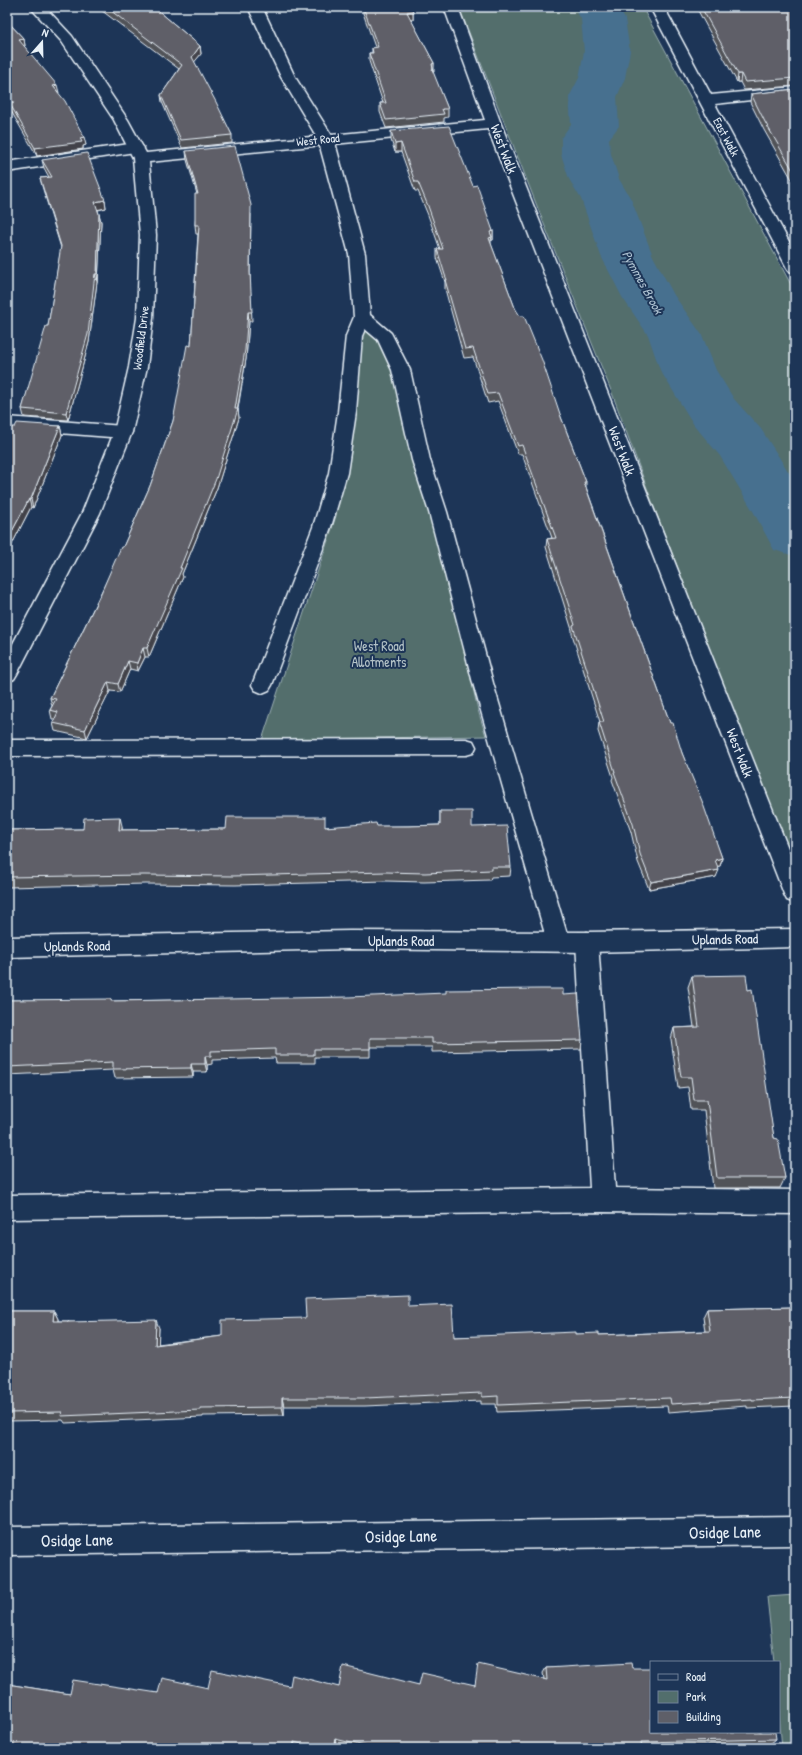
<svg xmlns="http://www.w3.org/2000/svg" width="802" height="1755" viewBox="0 0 802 1755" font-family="'Patrick Hand',sans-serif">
	<rect width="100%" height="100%" fill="#1d3557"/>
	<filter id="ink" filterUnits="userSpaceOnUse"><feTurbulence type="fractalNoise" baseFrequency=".025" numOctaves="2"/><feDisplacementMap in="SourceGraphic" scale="8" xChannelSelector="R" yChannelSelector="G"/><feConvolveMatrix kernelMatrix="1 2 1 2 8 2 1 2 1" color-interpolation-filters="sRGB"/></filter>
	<g filter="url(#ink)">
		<!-- green -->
		<g fill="#526e6c" stroke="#9db0b2">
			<path d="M 459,7 L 642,7 L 795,292 L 795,868 L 654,507 L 612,393 L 544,224 Z"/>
			<path d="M 367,331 L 378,333 L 393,371 L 455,610 L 478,710 L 486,736 L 262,740 L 336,516 L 359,334 Z"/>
			<path d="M 795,1595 L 795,1748 L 782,1748 L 779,1714 L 779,1662 L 774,1662 L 767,1597 Z"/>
		</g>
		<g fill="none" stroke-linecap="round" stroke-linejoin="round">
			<!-- river -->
			<path fill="#476f8f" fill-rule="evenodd" d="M 574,7 L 618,7 L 625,19 L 630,51 L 625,78 L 617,97 L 619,126 L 609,139 L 611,154 L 619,179 L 631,199 L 653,256 L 674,295 L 702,335 L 716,370 L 734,399 L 761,429 L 795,482 L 795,556 L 774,550 L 753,511 L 720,456 L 694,425 L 660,370 L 648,335 L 622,297 L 601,256 L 581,199 L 569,179 L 561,154 L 561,138 L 571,124 L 569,97 L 579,78 L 584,51 L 581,19 Z"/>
			<defs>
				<g id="service">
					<path d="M 248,7 L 262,7 L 295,77 L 334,139 L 365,254 L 370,315 L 391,333 L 410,370 L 430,460 L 447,512 L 493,683 L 569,941 L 566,948 L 558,951 L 550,948 L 547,941 L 473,683 L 429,512 L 412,460 L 392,370 L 378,340 L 365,329 L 362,336 L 356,412 L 347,473 L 331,527 L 272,685 L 269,690 L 262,693 L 255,690 L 252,685 L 313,527 L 329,473 L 338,412 L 346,336 L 354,317 L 349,254 L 318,139 L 281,77 Z"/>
					<path d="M 136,143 L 141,145 L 144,148 L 141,151 L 7,172 L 7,162 Z"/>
					<path d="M 7,417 L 123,426 L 129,428 L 132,432 L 129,436 L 123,438 L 7,429 Z"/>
					<path d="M 466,739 L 473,741 L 476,747 L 473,753 L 466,755 L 7,756 L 7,740 Z"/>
					<path d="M 587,932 L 595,935 L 598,942 L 615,1188 L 795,1190 L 795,1214 L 603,1212 L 7,1219 L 7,1195 L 590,1188 L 576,942 L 579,935 Z"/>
				</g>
				<g id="minor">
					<path d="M 30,7 L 45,7 L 72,36 L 128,120 L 146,153 L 485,120 L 444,7 L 458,7 L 501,124 L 795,866 L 795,903 L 787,900 L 784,894 L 488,129 L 149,162 L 156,235 L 153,318 L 147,367 L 132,432 L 100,513 L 17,674 L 14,679 L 7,682 L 7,655 L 82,513 L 114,432 L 129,367 L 137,318 L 140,235 L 133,158 L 114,120 L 62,42 Z"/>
					<path d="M 650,7 L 664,7 L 711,95 L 795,87 L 795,95 L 715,104 L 795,253 L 795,273 L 789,271 L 787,268 Z"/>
					<path d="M 795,929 L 795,947 L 587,952 L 350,949 L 7,957 L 7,937 L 350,931 L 587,932 Z"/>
				</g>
				<path id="secondary" d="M 795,1517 L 795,1545 L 7,1555 L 7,1527 Z"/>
			</defs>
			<!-- service casing -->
			<use href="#service" stroke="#e8f1f8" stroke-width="3"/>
			<!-- minor casing -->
			<use href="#minor" stroke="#e8f1f8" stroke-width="3"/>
			<!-- secondary casing -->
			<use href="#secondary" stroke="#e8f1f8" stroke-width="3"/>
			<!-- service -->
			<use href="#service" fill="#1d3557" fill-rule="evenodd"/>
			<!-- minor -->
			<use href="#minor" fill="#1d3557" fill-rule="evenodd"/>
			<!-- secondary -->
			<use href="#secondary" fill="#1d3557" fill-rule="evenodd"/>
		</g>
		<!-- wall -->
		<g fill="#515259" stroke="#e8f1f8">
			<path d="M 97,7 L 154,7 L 200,46 L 201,54 L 194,62 L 232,135 L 232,143 L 182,148 L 162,102 L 161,95 L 179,69 Z"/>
			<path d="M 363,7 L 413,11 L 413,20 L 411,20 L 434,63 L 433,73 L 448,109 L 448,117 L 444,118 L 444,122 L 386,128 L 380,112 L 380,103 L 383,103 L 369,61 L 369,53 L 372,53 L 372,48 L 375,47 L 363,13 Z"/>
			<path d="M 696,7 L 795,7 L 795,86 L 744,90 L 740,82 L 737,82 Z"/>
			<path d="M 7,21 L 24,39 L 25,46 L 24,46 L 58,93 L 86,145 L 83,146 L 83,149 L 37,156 L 11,111 L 10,104 L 10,103 L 7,99 Z"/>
			<path d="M 795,89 L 795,185 L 764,130 L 750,102 L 751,94 Z"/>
			<path d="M 391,131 L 473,186 L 493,231 L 493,240 L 491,240 L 491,244 L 515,308 L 561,417 L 586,482 L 586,487 L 670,723 L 682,753 L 722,858 L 720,866 L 717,866 L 716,877 L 649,889 L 638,862 L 631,832 L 612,780 L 613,777 L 598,731 L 599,722 L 600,722 L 572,634 L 572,630 L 546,547 L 547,539 L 552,538 L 522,454 L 518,454 L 498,401 L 488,403 L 473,357 L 464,358 L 445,289 L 445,282 L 437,258 L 437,249 L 440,249 L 428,215 L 418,191 L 415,191 L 401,152 L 395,152 L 391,140 Z"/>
			<path d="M 186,151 L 251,214 L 250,280 L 252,321 L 249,321 L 246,359 L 238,409 L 239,418 L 217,488 L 182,574 L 183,577 L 149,657 L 145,657 L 138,671 L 130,669 L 120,692 L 110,691 L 87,738 L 55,731 L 53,723 L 55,719 L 52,719 L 50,710 L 52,706 L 50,698 L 123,547 L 150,486 L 173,421 L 191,346 L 198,234 L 196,234 L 195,225 L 197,194 L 187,160 Z"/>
			<path d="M 42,160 L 105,200 L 106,208 L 98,210 L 101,222 L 98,282 L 97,282 L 89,342 L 68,420 L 24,417 L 22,409 L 48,326 L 61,248 L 42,186 L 40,178 L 49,177 L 44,168 Z"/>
			<path d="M 60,426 L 62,435 L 33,508 L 31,507 L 7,554 L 15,427 Z"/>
			<path d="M 440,811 L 472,827 L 511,867 L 510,876 L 491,877 L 490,880 L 424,882 L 386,881 L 235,885 L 146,884 L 7,887 L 7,830 L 83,829 L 122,826 L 122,830 L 226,829 L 326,827 L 408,826 L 440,825 Z"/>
			<path d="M 692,976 L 748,990 L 774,1138 L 785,1178 L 780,1188 L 713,1188 L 704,1110 L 691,1110 L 688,1087 L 678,1088 L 671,1039 L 674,1028 L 694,1027 L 688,987 Z"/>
			<path d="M 563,995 L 582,1040 L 581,1049 L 432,1052 L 432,1047 L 370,1047 L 370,1057 L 315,1057 L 315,1063 L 276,1063 L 275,1058 L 212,1060 L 212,1064 L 207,1065 L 207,1072 L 193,1072 L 193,1077 L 115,1078 L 113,1070 L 7,1075 L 7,1000 L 112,1001 Z"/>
			<path d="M 408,1306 L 454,1337 L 576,1334 L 599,1335 L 705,1331 L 703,1317 L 707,1309 L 795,1307 L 795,1406 L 747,1408 L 747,1406 L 668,1412 L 667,1406 L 497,1412 L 496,1404 L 481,1404 L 481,1401 L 365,1406 L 284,1406 L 284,1415 L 203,1416 L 203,1417 L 65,1423 L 63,1420 L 7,1421 L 7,1311 L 54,1311 L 58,1319 L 58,1321 L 68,1321 L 69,1322 L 159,1328 L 158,1344 L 222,1336 L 306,1318 Z"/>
			<path d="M 546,1668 L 632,1668 L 776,1739 L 770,1744 L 642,1746 L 641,1748 L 356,1748 L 336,1743 L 335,1748 L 301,1748 L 296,1747 L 295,1748 L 12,1748 L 7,1747 L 7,1684 L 70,1694 L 158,1693 L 208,1688 L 290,1686 L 339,1687 L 419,1685 L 474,1685 L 544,1679 L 543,1673 Z"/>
		</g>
		<!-- shaded-wall -->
		<g fill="#424249" stroke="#e8f1f8">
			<path d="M 413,11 L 413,20 L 407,20 L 407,12 Z"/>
			<path d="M 24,39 L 25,46 L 20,48 L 19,40 Z"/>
			<path d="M 200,46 L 201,54 L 192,65 L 192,57 Z"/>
			<path d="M 434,63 L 434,72 L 433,72 L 433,69 L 432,64 Z"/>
			<path d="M 738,74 L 741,74 L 740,82 L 737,82 Z"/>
			<path d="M 57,85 L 59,93 L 53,86 Z"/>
			<path d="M 84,137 L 86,145 L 83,146 L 83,149 L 37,156 L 35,148 Z"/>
			<path d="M 401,143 L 401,152 L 395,152 L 395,144 Z"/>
			<path d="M 105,200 L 106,208 L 96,210 L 95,202 Z"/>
			<path d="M 99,214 L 101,222 L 98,282 L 97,274 Z"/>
			<path d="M 493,231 L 493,240 L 491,240 L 492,237 L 490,232 Z"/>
			<path d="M 95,274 L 97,282 L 89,342 L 68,420 L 66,413 Z"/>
			<path d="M 248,312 L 249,321 L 246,359 L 237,411 L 238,409 L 239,418 L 217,488 L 182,574 L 183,577 L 149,657 L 147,648 L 180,568 L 235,409 Z"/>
			<path d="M 60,426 L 62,435 L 33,508 L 31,499 Z"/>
			<path d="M 29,499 L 31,507 L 7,554 L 7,541 Z"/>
			<path d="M 143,648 L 145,657 L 138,671 L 137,663 Z"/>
			<path d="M 128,661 L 130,669 L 120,692 L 118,684 Z"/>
			<path d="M 108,682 L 110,691 L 87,738 L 85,730 Z"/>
			<path d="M 120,817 L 122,826 L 121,840 L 119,830 Z"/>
			<path d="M 722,858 L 720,866 L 713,867 L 715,860 Z"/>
			<path d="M 719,870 L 716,877 L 649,889 L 651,882 Z"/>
			<path d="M 205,1056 L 207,1065 L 207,1072 L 205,1064 Z"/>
			<path d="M 191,1064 L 193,1072 L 193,1077 L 191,1068 Z"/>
			<path d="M 54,1311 L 58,1319 L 57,1329 L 53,1321 Z"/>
			<path d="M 156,1320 L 159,1328 L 158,1353 L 155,1345 Z"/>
			<path d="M 282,1398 L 284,1406 L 284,1415 L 282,1407 Z"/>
			<path d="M 335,1739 L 336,1743 L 335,1748 L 333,1748 Z"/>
			<path d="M 294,1742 L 296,1747 L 295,1748 L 293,1748 Z"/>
		</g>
		<!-- building -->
		<g fill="#5e5f68" stroke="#e8f1f8">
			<path d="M 106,7 L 154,7 L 200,46 L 192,57 L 216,102 L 232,135 L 181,140 L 161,95 L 182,65 Z"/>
			<path d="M 363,7 L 411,7 L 413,11 L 407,12 L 434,63 L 432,64 L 433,69 L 432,69 L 448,109 L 442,109 L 444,114 L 386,120 L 380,103 L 386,103 L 369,53 L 373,53 L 372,48 L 378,47 Z"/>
			<path d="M 701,7 L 795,7 L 795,78 L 745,82 L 741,74 L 738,74 Z"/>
			<path d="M 7,21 L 24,39 L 19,40 L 57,85 L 53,86 L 65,101 L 84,137 L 80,138 L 82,142 L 35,148 L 10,104 L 14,103 L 7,94 L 7,77 L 8,77 L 7,76 Z"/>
			<path d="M 795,89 L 795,174 L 765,122 L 751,94 Z"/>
			<path d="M 449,126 L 473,186 L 477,185 L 493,231 L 490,232 L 492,237 L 489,238 L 515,308 L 520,316 L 524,316 L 542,360 L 561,417 L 586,482 L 584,482 L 670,723 L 673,723 L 682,753 L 702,801 L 722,858 L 715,860 L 719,870 L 651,882 L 640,854 L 633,824 L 614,772 L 615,772 L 599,722 L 604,722 L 573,626 L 575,625 L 547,539 L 556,538 L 522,445 L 518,446 L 498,393 L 488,394 L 473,348 L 465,349 L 445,280 L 447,280 L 445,275 L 437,249 L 443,249 L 428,206 L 418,182 L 415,182 L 401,143 L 395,144 L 391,131 Z"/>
			<path d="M 235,146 L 251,205 L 250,272 L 252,312 L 248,312 L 245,350 L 235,409 L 238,409 L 216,479 L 180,568 L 182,568 L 147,648 L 143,648 L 137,663 L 128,661 L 118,684 L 108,682 L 85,730 L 53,723 L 58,712 L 50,710 L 56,699 L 50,698 L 101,593 L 121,547 L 123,547 L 150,486 L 173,421 L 187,345 L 191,346 L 199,225 L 195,225 L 195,194 L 198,194 L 186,151 Z"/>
			<path d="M 87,153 L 105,200 L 95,202 L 99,214 L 97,274 L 95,274 L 88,334 L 66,413 L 22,409 L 46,326 L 48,326 L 61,246 L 40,178 L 52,177 L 42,160 Z"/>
			<path d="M 17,423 L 60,426 L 31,499 L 29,499 L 7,541 L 7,427 L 15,427 Z"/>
			<path d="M 440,811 L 472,811 L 472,827 L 507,826 L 511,867 L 491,867 L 491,870 L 425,873 L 386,872 L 233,876 L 144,875 L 7,877 L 7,830 L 83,829 L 84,818 L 120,817 L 119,830 L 226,829 L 227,817 L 325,817 L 325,827 L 376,823 L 377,826 L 408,826 L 440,825 Z"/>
			<path d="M 746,975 L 748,990 L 752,989 L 774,1138 L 778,1139 L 785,1178 L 717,1178 L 707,1100 L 694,1100 L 691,1077 L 681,1077 L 674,1028 L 699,1027 L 692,976 Z"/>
			<path d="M 540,989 L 563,989 L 563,995 L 578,994 L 582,1040 L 432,1043 L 432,1038 L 370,1038 L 370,1049 L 314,1049 L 314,1055 L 275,1055 L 275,1049 L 211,1051 L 211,1056 L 205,1056 L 205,1064 L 191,1064 L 191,1068 L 113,1069 L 113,1062 L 7,1067 L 7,1000 L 111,999 L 111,1001 L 348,997 L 446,993 L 446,990 Z"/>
			<path d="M 408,1295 L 408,1306 L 452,1304 L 454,1337 L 576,1332 L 576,1334 L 599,1333 L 599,1335 L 710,1331 L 707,1309 L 795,1307 L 795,1398 L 752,1400 L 752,1399 L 671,1404 L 670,1398 L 498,1405 L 498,1396 L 482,1397 L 482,1393 L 365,1398 L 282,1398 L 282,1407 L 200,1408 L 200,1410 L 61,1416 L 62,1412 L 7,1413 L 7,1311 L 54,1311 L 53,1321 L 68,1321 L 68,1322 L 156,1320 L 155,1345 L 222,1336 L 222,1320 L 306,1318 L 305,1299 Z"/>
			<path d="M 631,1663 L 632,1668 L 651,1668 L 651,1732 L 775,1732 L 776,1739 L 641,1742 L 642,1747 L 631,1748 L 373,1748 L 335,1739 L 333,1748 L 317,1748 L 294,1742 L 293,1748 L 160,1748 L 153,1747 L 152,1748 L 32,1748 L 7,1744 L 7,1684 L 70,1694 L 73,1680 L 158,1693 L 162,1678 L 208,1688 L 212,1670 L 290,1686 L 292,1675 L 339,1687 L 343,1666 L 419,1685 L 422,1673 L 475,1685 L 478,1664 L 547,1680 L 546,1668 Z"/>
		</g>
	</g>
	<g text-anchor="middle" stroke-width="4" stroke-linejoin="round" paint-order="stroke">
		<!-- far-street labels -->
		<g font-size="12" fill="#e8f1f8" stroke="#1d3557">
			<text transform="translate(726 137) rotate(62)" y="4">East Walk</text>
			<text transform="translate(318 140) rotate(-6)" y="4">West Road</text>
			<text transform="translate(141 338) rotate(-83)" y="4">Woodfield Drive</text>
		</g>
		<!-- far-water labels -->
		<g font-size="13" font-style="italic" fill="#b0c4d3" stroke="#1d3557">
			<text transform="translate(643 282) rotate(61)" y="5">Pymmes Brook</text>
		</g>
		<!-- street labels -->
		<g font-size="14" fill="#e8f1f8" stroke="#1d3557">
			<text transform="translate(504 149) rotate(69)" y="5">West Walk</text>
			<text transform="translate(622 451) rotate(69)" y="5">West Walk</text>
			<text transform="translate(740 753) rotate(69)" y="5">West Walk</text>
			<text transform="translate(725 939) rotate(-1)" y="5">Uplands Road</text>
			<text x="401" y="946">Uplands Road</text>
			<text transform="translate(77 946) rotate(-1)" y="5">Uplands Road</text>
		</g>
		<!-- park labels -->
		<g font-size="14" fill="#b4c3c7" stroke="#1d3557">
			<text x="379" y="651">West Road<tspan x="379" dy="16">Allotments</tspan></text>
		</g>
		<!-- near-street labels -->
		<g font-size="17" fill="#e8f1f8" stroke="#1d3557">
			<text transform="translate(725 1532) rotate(-1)" y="6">Osidge Lane</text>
			<text transform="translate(401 1536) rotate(-1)" y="6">Osidge Lane</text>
			<text transform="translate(77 1540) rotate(-1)" y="6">Osidge Lane</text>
		</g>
	</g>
	<!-- margin -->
	<rect width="802" height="1755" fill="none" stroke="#1d3557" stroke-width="24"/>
	<rect x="12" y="12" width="778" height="1731" fill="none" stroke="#e8f1f8" stroke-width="1.5" filter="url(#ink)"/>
	<!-- legend -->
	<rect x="650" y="1661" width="130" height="72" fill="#1d3557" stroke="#6e8097"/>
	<rect x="658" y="1674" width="20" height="6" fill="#1d3557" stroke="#6e8097"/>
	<text x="686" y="1681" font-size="12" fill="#e8f1f8">Road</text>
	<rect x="658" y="1691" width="20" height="12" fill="#526e6c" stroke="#6e8097"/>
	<text x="686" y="1701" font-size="12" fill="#e8f1f8">Park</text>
	<rect x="658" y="1711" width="20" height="12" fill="#5e5f68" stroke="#6e8097"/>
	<text x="686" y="1721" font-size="12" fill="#e8f1f8">Building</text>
	<!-- north arrow -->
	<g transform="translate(42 42) rotate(20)" stroke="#1d3557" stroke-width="3" paint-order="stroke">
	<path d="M0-3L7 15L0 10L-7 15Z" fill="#e8f1f8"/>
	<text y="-6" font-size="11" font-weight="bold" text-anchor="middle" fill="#e8f1f8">N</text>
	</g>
</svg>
